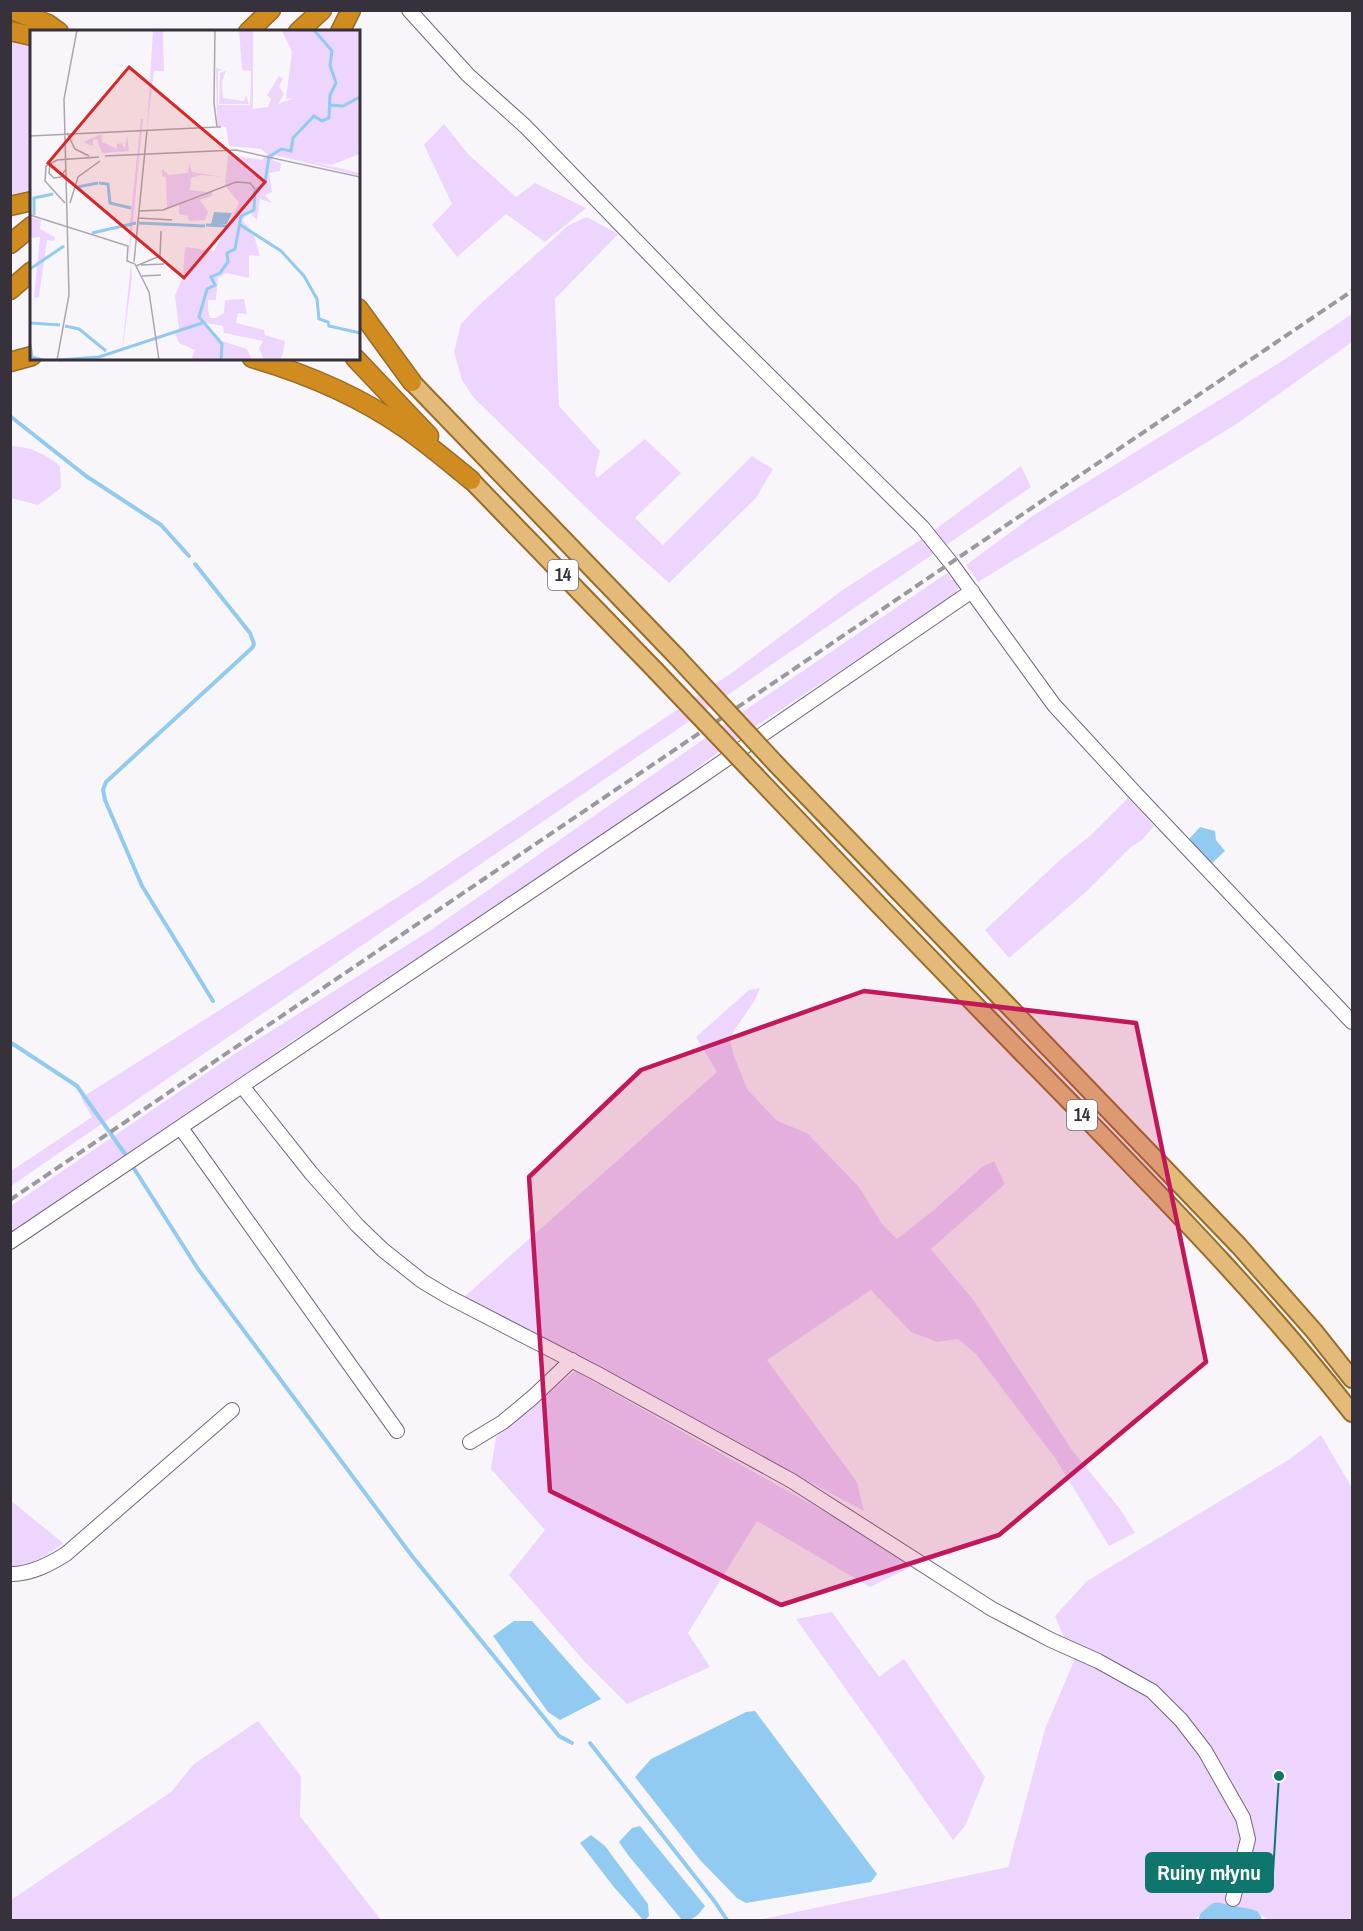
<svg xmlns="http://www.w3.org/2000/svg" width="1363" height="1931" viewBox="0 0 1363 1931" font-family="'Archivo Narrow',sans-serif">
	<rect width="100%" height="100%" fill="#f9f6fb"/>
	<!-- green -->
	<g fill="#edd5fe">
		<path d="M 11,41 L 23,43 L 32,46 L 31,190 L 11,195 Z"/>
		<path d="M 444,124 L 468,154 L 516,197 L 535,183 L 586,208 L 545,242 L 506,214 L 457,257 L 432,225 L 452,204 L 424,145 Z"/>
		<path d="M 587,217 L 618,234 L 555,299 L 559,406 L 600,451 L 595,473 L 597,478 L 645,439 L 681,473 L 635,518 L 663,545 L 752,456 L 773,469 L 756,498 L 669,583 L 600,521 L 473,397 L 462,380 L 454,352 L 461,324 L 477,307 L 569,225 Z"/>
		<path d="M 1352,314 L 1352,342 L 1235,425 L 978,582 L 966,565 L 1034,515 L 1279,363 Z"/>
		<path d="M 11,446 C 30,447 44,453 60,466 L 61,488 L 38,505 L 11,498 Z"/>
		<path d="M 1021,466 L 1031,487 L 11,1186 L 11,1171 L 92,1117 L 81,1098 L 420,883 L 733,672 L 844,589 L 925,537 Z"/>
		<path d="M 947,573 L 952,580 L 956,578 C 960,586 959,590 953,597 L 742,735 L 569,862 L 421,960 L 289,1043 L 124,1160 L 11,1234 L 11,1206 L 233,1055 L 431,930 L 741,713 Z"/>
		<path d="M 1128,798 L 1154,826 L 1142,840 L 1131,847 L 1087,891 L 1009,958 L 985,930 L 1060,860 L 1091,835 Z"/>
		<path d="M 760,988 L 755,1000 L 729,1038 L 734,1056 L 747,1089 L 777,1121 L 807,1133 L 858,1186 L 883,1225 L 897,1239 L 934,1210 L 982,1167 L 994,1161 L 1005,1184 L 931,1249 L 974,1301 L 1072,1450 L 1120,1509 L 1135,1533 L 1109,1546 L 1055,1458 L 976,1354 L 958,1339 L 937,1342 L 911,1332 L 871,1290 L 767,1360 L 857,1482 L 864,1511 L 464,1297 L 717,1072 L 696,1037 L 749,990 Z"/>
		<path d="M 575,1371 L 917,1564 L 870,1587 L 757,1521 L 688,1633 L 710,1667 L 627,1704 L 584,1661 L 509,1575 L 545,1530 L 491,1469 L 496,1437 Z"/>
		<path d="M 1321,1435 L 1352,1488 L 1352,1920 L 1270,1920 L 1252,1911 L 1223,1906 L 1209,1908 L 1194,1920 L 758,1920 L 1008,1867 L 1045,1729 L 1074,1661 L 1055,1616 L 1087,1581 L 1290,1459 Z"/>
		<path d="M 10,1500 L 63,1543 C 49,1555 30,1565 11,1568 Z"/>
		<path d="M 832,1612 L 879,1677 L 904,1659 L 985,1777 L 965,1826 L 953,1840 L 796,1619 Z"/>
		<path d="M 258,1721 L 301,1776 L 300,1816 L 381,1920 L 11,1920 L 11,1900 L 171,1792 L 194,1764 Z"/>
	</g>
	<!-- water -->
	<g fill="#91cbf1">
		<path d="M 1200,827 L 1215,831 L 1216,840 L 1225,851 L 1211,864 L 1189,839 Z"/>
		<path d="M 514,1621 L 532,1621 L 601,1699 L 560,1720 L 548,1712 L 493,1636 Z"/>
		<path d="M 755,1711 L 877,1874 L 871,1882 L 746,1903 L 737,1898 L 700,1860 L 635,1777 L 651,1759 L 746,1712 Z"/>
		<path d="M 640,1826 L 705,1906 C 698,1915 694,1921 682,1920 L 628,1855 L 619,1842 L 632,1828 Z"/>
		<path d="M 591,1835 L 605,1846 L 648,1904 L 649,1916 L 645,1920 L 643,1920 L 613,1886 L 580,1843 Z"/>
	</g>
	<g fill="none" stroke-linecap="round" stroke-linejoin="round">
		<!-- stream -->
		<g stroke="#91cbf1" stroke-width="4">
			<path d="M 10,416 L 86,476 L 161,525 L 189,556"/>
			<path d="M 195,564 L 250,633 L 254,644 L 252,648 L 106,782 L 103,790 L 105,800 L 142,886 L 213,1001"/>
			<path d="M 10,1042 L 77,1086 L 125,1154"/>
			<path d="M 133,1167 L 198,1269 L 412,1556 L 559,1736 L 572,1743"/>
			<path d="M 590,1743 L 715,1902 L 727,1920"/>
		</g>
		<!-- river -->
		<path stroke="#91cbf1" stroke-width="21" d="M 1209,1920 L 1217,1913 L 1251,1920"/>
		<defs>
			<g id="minor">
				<path d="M 409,10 L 468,75 L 525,126 L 716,323 L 922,527 L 951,563 L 1054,705 L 1136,794 L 1352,1022"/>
				<path d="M 242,1086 L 311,1173 L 357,1225 L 383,1250 L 422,1281 L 447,1296 L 596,1373 L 792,1481 L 992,1609 L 1051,1640 L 1098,1661 L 1152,1691 L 1181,1720 L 1205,1751 L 1243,1818 L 1248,1839 L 1233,1899"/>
				<path d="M 181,1128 L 397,1431"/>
				<path d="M 10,1242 L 690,784 L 972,591"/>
				<path d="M 470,1442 L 503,1422 L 533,1397 L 572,1360"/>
				<path d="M 10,1574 C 30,1575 50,1564 66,1554 L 232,1410"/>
			</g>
			<g id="major">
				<path d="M 412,382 L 676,656"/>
				<path d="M 471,480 L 655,670"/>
				<path d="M 776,764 L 1239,1246 L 1314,1331 L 1352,1379"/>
				<path d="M 757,777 C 861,887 966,996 1072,1104 C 1169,1204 1266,1303 1352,1413"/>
			</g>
			<g id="highway">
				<path d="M 12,10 L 48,24 L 59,32"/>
				<path d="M 10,31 L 32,36"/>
				<path d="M 248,32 L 271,10"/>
				<path d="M 298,32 L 322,10"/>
				<path d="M 340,32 L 351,10"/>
				<path d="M 10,206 L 32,201"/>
				<path d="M 10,244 L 32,226"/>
				<path d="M 10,290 L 32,271"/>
				<path d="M 358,308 L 412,382"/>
				<path d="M 252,358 C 307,374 359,396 406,429 C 429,445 450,463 471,480"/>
				<path d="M 355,358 L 429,436"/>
				<path d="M 10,362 L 32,356"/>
			</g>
		</defs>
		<!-- minor casing -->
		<use href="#minor" stroke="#75677f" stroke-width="16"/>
		<!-- major casing -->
		<use href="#major" stroke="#9a6c28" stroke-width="20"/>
		<!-- highway casing -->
		<use href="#highway" stroke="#9a6c28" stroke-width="21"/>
		<!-- minor -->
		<use href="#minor" stroke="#fff" stroke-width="14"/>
		<!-- major -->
		<use href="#major" stroke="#e3ba78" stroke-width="16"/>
		<!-- highway -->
		<use href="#highway" stroke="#d08c1e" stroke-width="18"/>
		<!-- rail -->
		<path stroke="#9c989f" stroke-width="4" stroke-dasharray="9 4.5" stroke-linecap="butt" d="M 10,1200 L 1352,291"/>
		<defs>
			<g id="major-bridge">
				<path d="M 676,656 L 776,764"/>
				<path d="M 655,670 L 757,777"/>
			</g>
		</defs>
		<!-- major-bridge casing -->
		<use href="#major-bridge" stroke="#9a6c28" stroke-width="20" stroke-linecap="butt"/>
		<!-- major-bridge -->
		<use href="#major-bridge" stroke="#e3ba78" stroke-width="16"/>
	</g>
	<!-- marked area -->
	<path fill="#c2185b" fill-opacity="0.2" stroke="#c2185b" stroke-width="4.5" stroke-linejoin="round" d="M 864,991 L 1136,1023 L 1206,1362 L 999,1535 L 781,1605 L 550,1491 L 529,1177 L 641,1070 Z"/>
	<g text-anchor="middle" stroke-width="6" stroke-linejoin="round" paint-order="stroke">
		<!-- shield labels -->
		<g fill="#fff" stroke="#736f76" stroke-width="1.5">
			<rect x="548" y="560" width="30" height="30" rx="4.5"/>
			<rect x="1067" y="1100" width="30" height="30" rx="4.5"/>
		</g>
		<g font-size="18" font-weight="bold" fill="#37313b">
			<text x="563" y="581">14</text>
			<text x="1082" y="1121">14</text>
		</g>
	</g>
	<!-- overview -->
	<g transform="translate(30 30)">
		<rect width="330" height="330" fill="#f9f6fb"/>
		<path d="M 123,0 L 133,0 L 134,41 L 124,41 L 117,99 ZM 209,0 L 223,0 L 223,79 L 238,77 L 241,69 L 237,65 L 249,46 L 253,49 L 249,56 L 254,64 L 248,74 L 264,68 L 256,69 L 262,21 L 252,1 L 245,0 L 330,0 L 330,124 L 301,135 L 283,132 L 330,143 L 330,146 L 245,125 L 242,130 L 251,133 L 250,141 L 239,143 L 242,162 L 235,165 L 242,173 L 230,169 L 227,190 L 220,183 L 212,190 L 223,202 L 230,226 L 219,225 L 219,248 L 196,243 L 188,248 L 186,270 L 178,270 L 178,279 L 180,288 L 186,288 L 194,283 L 195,270 L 214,269 L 217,284 L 208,283 L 206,293 L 234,300 L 235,305 L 255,311 L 253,323 L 250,330 L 234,330 L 229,318 L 233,311 L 194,303 L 193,296 L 176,293 L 192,311 L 217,319 L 221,328 L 229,329 L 161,330 L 165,320 L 149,313 L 145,303 L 149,299 L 145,266 L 153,246 L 155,217 L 184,221 L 209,173 L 195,155 L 198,125 L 232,130 L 237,124 L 231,119 L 199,116 L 196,97 L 187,96 L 186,38 L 193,40 L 188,41 L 188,75 L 220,75 L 221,41 L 212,40 ZM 196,41 L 192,52 L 193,68 L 214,71 L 216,65 L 219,74 L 189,74 L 190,43 ZM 111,89 L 113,89 L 99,232 L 100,193 ZM 71,104 L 72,112 L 87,119 L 87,114 L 91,113 L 95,119 L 97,106 L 99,121 L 72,123 L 67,109 L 63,110 L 63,116 L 53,112 ZM 159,132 L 162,142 L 193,147 L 171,145 L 161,148 L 160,160 L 176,162 L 137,178 L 136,147 L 132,146 L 132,139 L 139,145 L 158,143 ZM 183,161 L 182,166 L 170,170 L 178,182 L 175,190 L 159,191 L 158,186 L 149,184 L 149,174 ZM 0,187 L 11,190 L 10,199 L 25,207 L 24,211 L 17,210 L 9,267 L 4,268 L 10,207 L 0,208 ZM 101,233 L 102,247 L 91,330 Z" fill="#edd5fe"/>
		<path d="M 184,182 L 202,183 L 197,194 L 181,194 Z" fill="#91cbf1"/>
		<path fill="none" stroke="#91cbf1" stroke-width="3" d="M 299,75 L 313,76 L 330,67M 69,153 L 78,154 L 80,173 L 101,178M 47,157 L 68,153M 4,185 L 4,168 L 23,164M 109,193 L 175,196M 209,194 L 251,221 L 274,246 L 287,269 L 289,289 L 298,292 L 299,296 L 330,303M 176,195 L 197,196M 62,203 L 106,193M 0,239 L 34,216M 1,293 L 30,295M 35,296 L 49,299 L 76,321M 0,314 L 2,327 L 13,330M 29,330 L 69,327 L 172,293M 191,330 L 192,314 L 169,287 L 177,259 L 185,255 L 181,247 L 190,243 L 198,232 L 197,223 L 205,219 L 211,186 L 224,180 L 225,161 L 235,153 L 239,127 L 251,119 L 261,121 L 263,108 L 284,86 L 292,91 L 299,88 L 300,65 L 306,53 L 300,35 L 302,21 L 284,0"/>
		<path fill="none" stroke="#aba7ae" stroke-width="1.5" d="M 185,0 L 184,73 L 187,97 L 191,97M 37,103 L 45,119 L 59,126M 0,106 L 187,97M 75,126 L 206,120 L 330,147M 20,135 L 19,143 L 24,148 L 31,147 L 35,140M 35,173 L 15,151 L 16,136 L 27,130 L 69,127M 40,173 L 48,147 L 70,131M 109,181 L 133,180 L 206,152 L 220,153 L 225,159M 0,185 L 98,216 L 97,231 L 105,234 L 119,262 L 129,330M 108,188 L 142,190M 104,232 L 117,100M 111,235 L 134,234M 106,236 L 130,226 L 131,201M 112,246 L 131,245M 27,330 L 39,265 L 34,69 L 47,0"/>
		<path fill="#d62828" fill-opacity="0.15" stroke="#d62828" stroke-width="3" d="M 99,37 L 235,152 L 154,248 L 18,133 Z"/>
		<rect width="330" height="330" fill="none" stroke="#37313b" stroke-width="3"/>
	</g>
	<!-- callouts -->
	<path fill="none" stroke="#0f766e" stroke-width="2" d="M1279 1776L1273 1873"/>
	<circle fill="#0f766e" stroke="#fff" stroke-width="2" cx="1279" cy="1776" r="6"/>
	<rect fill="#0f766e" stroke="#0f766e" stroke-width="2" x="1146" y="1853" width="127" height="39" rx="6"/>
	<g font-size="21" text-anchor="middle" font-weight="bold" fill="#fff">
		<text x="1209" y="1880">Ruiny młynu</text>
	</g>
	<!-- border -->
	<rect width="1363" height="1931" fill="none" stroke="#37313b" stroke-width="24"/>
</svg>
